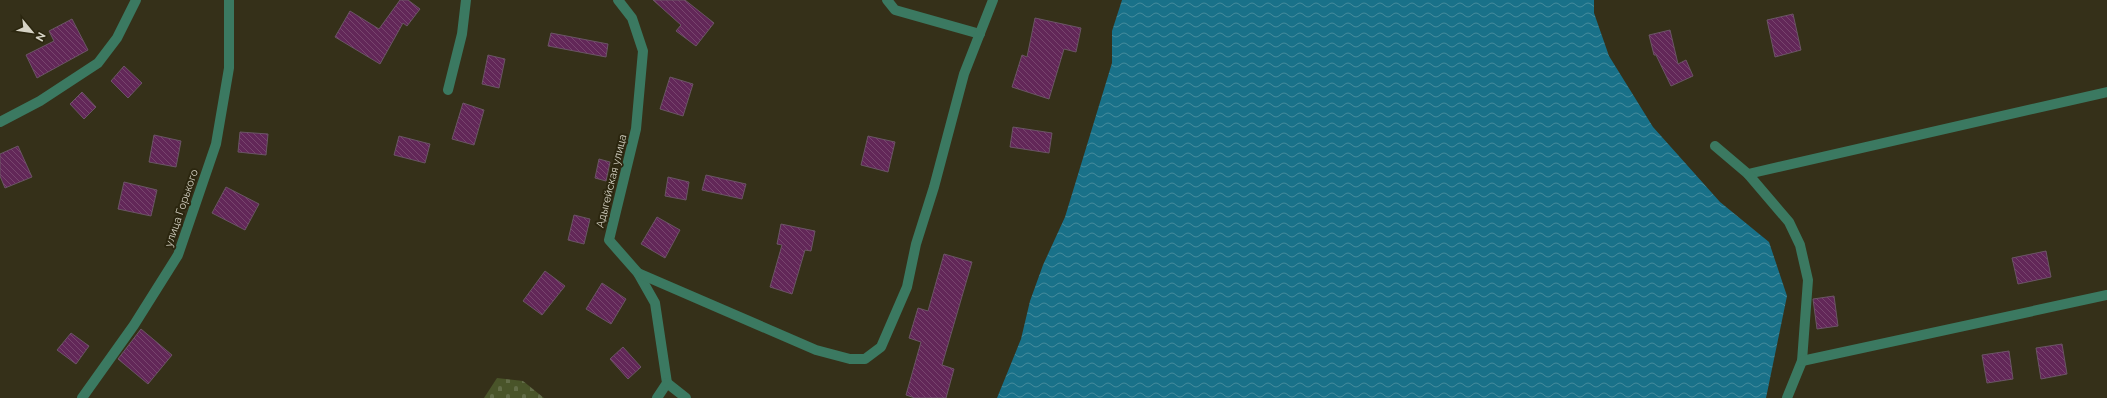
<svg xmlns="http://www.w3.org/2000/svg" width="2107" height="398" viewBox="0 0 2107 398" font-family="Raleway,sans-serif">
	<defs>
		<pattern id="cemetery-stones" width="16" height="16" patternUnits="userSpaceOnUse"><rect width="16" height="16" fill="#495429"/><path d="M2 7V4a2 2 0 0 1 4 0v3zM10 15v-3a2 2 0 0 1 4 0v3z" fill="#626c47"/></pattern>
		<pattern id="water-waves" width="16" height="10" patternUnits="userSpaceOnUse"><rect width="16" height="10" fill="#197189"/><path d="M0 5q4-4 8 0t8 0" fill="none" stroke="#458b9d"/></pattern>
		<pattern id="building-back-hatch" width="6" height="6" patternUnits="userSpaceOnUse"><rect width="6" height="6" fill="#622758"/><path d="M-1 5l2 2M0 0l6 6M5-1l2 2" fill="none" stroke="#78456e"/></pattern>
	</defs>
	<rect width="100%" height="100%" fill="#353019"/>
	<!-- cemetery -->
	<path fill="url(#cemetery-stones)" d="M 497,378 L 523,381 L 544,398 L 484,398 Z"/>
	<!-- water -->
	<path fill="url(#water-waves)" d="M 1122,0 L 1594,0 L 1594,13 L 1609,56 L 1653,127 L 1720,202 L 1769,242 L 1787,296 L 1766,398 L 997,398 L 1021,339 L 1030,301 L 1043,265 L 1065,217 L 1112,63 L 1112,31 Z"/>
	<!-- building -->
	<g fill="url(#building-back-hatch)" stroke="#6b5565">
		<path d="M 400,0 L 408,0 L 420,9 L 407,26 L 403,23 L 380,64 L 335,37 L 350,11 L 379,29 Z"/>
		<path d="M 653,0 L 685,0 L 714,23 L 696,46 L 676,31 L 681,25 Z"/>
		<path d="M 1793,14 L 1801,50 L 1775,57 L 1767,20 Z"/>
		<path d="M 1035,18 L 1081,28 L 1076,52 L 1064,49 L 1049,99 L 1012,87 L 1022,55 L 1027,57 Z"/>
		<path d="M 72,19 L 88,50 L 37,78 L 26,55 L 54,41 L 49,31 Z"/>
		<path d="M 1670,30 L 1678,64 L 1686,60 L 1693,76 L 1671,86 L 1656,55 L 1654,55 L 1649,35 Z"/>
		<path d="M 551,33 L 608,44 L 606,57 L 548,46 Z"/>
		<path d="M 488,55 L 505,59 L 499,88 L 482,84 Z"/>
		<path d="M 124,66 L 142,83 L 128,98 L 111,81 Z"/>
		<path d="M 670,77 L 693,84 L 683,116 L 660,109 Z"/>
		<path d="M 82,92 L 96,107 L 84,119 L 70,104 Z"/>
		<path d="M 463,103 L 484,110 L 474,145 L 452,139 Z"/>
		<path d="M 1013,127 L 1052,133 L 1049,153 L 1010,147 Z"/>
		<path d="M 240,132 L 268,134 L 266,155 L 238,152 Z"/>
		<path d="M 154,135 L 181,141 L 176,167 L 149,162 Z"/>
		<path d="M 399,136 L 430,144 L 425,163 L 394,155 Z"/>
		<path d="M 868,136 L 895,142 L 888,172 L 861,165 Z"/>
		<path d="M 18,146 L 32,177 L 5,188 L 0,176 L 0,154 Z"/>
		<path d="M 599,159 L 610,162 L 606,181 L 595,178 Z"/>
		<path d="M 706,175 L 746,184 L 742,199 L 702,190 Z"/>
		<path d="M 668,177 L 689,182 L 686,200 L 665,196 Z"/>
		<path d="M 124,182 L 157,190 L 151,216 L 118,209 Z"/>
		<path d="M 226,187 L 259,204 L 245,230 L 212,213 Z"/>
		<path d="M 574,215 L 590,219 L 584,244 L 568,240 Z"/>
		<path d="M 657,217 L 680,230 L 665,258 L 641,244 Z"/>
		<path d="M 781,224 L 815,231 L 811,251 L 805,250 L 792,294 L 770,287 L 782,245 L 777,244 Z"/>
		<path d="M 2046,251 L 2051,277 L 2018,284 L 2012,258 Z"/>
		<path d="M 944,254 L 972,262 L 942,365 L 954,369 L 946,398 L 915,398 L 906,395 L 921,342 L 909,338 L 918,308 L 928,311 Z"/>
		<path d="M 545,271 L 565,286 L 542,315 L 523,301 Z"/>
		<path d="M 602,283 L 626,299 L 611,324 L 586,309 Z"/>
		<path d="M 1834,296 L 1838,326 L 1817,329 L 1813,299 Z"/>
		<path d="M 141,329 L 172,355 L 148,384 L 118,359 Z"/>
		<path d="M 71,333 L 89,346 L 76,364 L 57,350 Z"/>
		<path d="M 2062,344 L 2067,374 L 2041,379 L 2036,348 Z"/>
		<path d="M 623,347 L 641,367 L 628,379 L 610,359 Z"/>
		<path d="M 2009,351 L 2013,379 L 1987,383 L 1982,355 Z"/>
	</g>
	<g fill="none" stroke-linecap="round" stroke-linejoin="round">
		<!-- minor -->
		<g stroke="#3b7961" stroke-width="10">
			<path d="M 618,0 L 632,18 L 643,51 L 636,129 L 609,240 L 638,273 L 655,303 L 667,383 L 657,398"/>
			<path d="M 887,0 L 895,10 L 980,34"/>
			<path d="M 448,90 L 462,34 L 466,0"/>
			<path d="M 0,122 L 40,101 L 98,63 L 117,38 L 136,0"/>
			<path d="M 1715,146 L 1748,174 L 2107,92"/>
			<path d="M 1748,174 L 1789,222 L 1800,245 L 1808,280 L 1802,361 L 1787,398"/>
			<path d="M 638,273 L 816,350 L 850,359 L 865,359 L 881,347 L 907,287 L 916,244 L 934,187 L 964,74 L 993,0"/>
			<path d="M 1802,361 L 2107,295"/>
			<path d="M 667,383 L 686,398"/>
			<path d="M 82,398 L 134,325 L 178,255 L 216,144 L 229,68 L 229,0"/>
		</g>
	</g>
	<g text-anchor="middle" stroke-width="4" stroke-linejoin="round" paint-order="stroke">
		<!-- street labels -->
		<g font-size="11" fill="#d6d3c5" stroke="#2b260f">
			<text transform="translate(611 181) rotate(-76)" y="4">Адыгейская улица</text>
			<text transform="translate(181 208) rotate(-71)" y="4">улица Горького</text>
		</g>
	</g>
	<!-- north arrow -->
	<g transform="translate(32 32) rotate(119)" stroke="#2b260f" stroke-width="3" paint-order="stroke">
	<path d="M0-3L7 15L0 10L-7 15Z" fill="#d6d3c5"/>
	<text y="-6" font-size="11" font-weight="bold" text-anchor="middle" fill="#d6d3c5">N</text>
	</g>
</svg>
